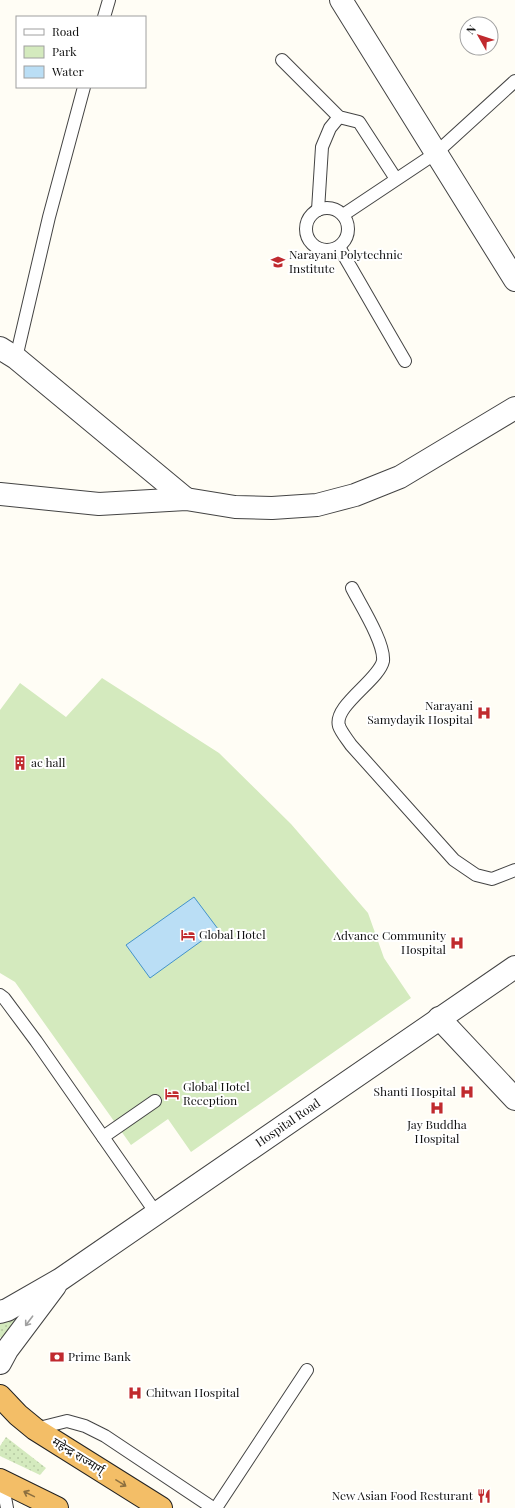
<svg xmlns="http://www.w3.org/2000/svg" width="515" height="1508" viewBox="0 0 515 1508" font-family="'Playfair Display','Noto Sans Devanagari',serif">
	<defs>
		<pattern id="grass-dots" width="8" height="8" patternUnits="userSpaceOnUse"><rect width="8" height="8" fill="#d4eabe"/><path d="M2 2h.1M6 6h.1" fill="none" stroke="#b5c8a2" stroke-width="1.8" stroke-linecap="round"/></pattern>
	</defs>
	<rect width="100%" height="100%" fill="#fffdf5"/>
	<!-- grass -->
	<g fill="url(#grass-dots)">
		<path d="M 21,1310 L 5,1341 L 0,1337 L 0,1317 Z"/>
		<path d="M 6,1437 L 46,1468 L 40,1475 L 0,1456 L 0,1446 Z"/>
	</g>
	<!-- park -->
	<path fill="#d4eabe" d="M 102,678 L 219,753 L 291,824 L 368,913 L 384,958 L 411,998 L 191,1152 L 168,1119 L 131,1145 L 15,982 L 0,973 L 0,710 L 20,683 L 66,717 Z"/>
	<!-- water -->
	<path fill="#badef5" stroke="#4292cb" d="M 194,897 L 218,929 L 150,978 L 126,945 Z"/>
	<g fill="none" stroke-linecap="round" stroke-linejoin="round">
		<defs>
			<g id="service">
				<path d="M 104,17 L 109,0"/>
				<path d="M 282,60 L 339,117 L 359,122 L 396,179"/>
				<circle cx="327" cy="229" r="21"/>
				<path d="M 318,210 L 322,147 L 330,128 L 339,117"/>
				<path d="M 343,215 L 436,153 L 515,81"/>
				<path d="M 339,247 L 405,361"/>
				<path d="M 16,358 L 49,217 L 84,87"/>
				<path d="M 352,588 C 360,604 385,643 383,661 C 379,680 333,706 339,726 C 341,732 347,739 351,745 L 454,860 L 476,875 L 492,879 L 515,870"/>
				<path d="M 0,995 L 4,998 L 36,1041 L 156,1213"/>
				<path d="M 103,1137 L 155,1101"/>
				<path d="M 35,1429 L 67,1421 L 85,1426 L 105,1436 L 213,1508"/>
				<path d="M 2,1481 L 7,1508"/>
				<path d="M 216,1508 L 307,1370"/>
			</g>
			<g id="minor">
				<path d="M 341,0 L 515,280"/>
				<path d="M 0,348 L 16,358 L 186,499"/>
				<path d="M 0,494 L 99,504 L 186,499 L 235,507 L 272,508 L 317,505 L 355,495 L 400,477 L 515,408"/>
				<path d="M 439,1018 L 515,1099"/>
			</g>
			<g id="tertiary">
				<path id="s1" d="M 0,1312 L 7,1310 L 61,1279 L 515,967"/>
				<path d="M 0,1363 L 7,1350 L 55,1286"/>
			</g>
			<g id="trunk">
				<path d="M 0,1396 L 18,1415 L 35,1429 L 161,1508"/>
				<path d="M 0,1480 L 57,1508"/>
			</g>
		</defs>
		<!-- service casing -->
		<use href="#service" stroke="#444" stroke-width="14"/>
		<!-- minor casing -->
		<use href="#minor" stroke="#444" stroke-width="24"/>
		<!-- tertiary casing -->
		<use href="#tertiary" stroke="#444" stroke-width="24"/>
		<!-- trunk casing -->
		<use href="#trunk" stroke="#222" stroke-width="24"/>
		<!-- service -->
		<use href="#service" stroke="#fff" stroke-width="12"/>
		<!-- minor -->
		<use href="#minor" stroke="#fff" stroke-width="22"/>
		<!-- tertiary -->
		<use href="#tertiary" stroke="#fff" stroke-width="22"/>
		<!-- trunk -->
		<use href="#trunk" stroke="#f3be67" stroke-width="22"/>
	</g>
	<!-- one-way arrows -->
	<defs><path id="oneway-shaft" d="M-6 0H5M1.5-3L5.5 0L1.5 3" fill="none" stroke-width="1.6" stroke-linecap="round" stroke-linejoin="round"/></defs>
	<use stroke="#a0a0a0" href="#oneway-shaft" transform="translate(29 1321) rotate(127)"/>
	<g stroke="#8d7040">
		<use href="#oneway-shaft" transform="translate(121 1483) rotate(32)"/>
		<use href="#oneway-shaft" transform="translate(29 1494) rotate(-154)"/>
	</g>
	<!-- icons -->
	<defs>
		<symbol id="school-bare" viewBox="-9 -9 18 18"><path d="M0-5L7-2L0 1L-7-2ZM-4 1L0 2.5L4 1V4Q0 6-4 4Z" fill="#c02a2e" stroke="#fff" stroke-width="2.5" paint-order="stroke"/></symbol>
		<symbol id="hospital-bare" viewBox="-9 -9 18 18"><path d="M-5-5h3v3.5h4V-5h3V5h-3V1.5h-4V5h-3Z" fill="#c02a2e" stroke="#fff" stroke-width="2.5" paint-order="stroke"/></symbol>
		<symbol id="building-bare" viewBox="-9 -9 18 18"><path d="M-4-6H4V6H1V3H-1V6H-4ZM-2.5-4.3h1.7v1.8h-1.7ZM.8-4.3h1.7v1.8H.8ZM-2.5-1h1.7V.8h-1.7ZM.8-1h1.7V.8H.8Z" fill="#c02a2e" stroke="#fff" stroke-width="2.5" paint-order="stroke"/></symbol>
		<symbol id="hotel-bare" viewBox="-9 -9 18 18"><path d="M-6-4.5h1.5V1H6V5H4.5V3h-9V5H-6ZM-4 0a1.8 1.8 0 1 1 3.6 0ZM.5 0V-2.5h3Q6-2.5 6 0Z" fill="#c02a2e" stroke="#fff" stroke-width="2.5" paint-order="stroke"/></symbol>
		<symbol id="bank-bare" viewBox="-9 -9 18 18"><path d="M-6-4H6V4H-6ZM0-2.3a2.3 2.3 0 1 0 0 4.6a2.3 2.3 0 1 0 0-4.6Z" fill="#c02a2e" stroke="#fff" stroke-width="2.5" paint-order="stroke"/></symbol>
		<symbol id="restaurant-bare" viewBox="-9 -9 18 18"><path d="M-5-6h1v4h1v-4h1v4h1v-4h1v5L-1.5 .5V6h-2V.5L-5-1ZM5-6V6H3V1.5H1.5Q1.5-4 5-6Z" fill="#c02a2e" stroke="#fff" stroke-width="2.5" paint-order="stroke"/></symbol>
	</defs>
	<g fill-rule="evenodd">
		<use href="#school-bare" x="268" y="252" width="20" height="20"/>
		<use href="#hospital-bare" x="474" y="703" width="20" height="20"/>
		<use href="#building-bare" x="10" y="753" width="20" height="20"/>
		<use href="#hotel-bare" x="178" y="925" width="20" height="20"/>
		<use href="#hospital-bare" x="447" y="933" width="20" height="20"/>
		<use href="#hospital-bare" x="457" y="1082" width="20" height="20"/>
		<use href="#hotel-bare" x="162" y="1084" width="20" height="20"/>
		<use href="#hospital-bare" x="427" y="1098" width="20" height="20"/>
		<use href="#bank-bare" x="47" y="1347" width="20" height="20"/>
		<use href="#hospital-bare" x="125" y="1383" width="20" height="20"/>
		<use href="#restaurant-bare" x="474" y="1486" width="20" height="20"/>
	</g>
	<g text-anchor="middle" stroke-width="4" stroke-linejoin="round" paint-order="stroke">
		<!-- poi labels -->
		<g font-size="12" fill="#111" stroke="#fff" text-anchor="start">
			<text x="289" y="259">Narayani Polytechnic<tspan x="289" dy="14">Institute</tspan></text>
			<text x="473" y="710" text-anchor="end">Narayani<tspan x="473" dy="14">Samydayik Hospital</tspan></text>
			<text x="31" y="767">ac hall</text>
			<text x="199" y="939">Global Hotel</text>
			<text x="446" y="940" text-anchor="end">Advance Community<tspan x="446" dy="14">Hospital</tspan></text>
			<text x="183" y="1091">Global Hotel<tspan x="183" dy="14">Reception</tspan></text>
			<text x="456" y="1096" text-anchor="end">Shanti Hospital</text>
			<text x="437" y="1129" text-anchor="middle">Jay Buddha<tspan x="437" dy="14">Hospital</tspan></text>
			<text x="68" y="1361">Prime Bank</text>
			<text x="146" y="1397">Chitwan Hospital</text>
			<text x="473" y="1500" text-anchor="end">New Asian Food Resturant</text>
		</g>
		<!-- street labels -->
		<g font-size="12" fill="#111" stroke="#fff">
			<text dy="4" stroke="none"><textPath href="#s1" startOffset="345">Hospital Road</textPath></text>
			<text transform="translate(78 1456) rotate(32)" y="4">महेन्द्र राज्मार्ग्</text>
		</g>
	</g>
	<!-- legend -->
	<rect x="16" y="16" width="130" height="72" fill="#ffffff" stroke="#a0a0a0"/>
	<rect x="24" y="29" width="20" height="6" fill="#ffffff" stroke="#a0a0a0"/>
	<text x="52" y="36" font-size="12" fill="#111111">Road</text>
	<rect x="24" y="46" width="20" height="12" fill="#d4eabe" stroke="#a0a0a0"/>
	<text x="52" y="56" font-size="12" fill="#111111">Park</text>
	<rect x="24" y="66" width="20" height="12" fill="#badef5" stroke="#a0a0a0"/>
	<text x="52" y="76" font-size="12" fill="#111111">Water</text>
	<!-- north arrow -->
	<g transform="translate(479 36) rotate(309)"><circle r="19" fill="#ffffff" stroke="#a0a0a0"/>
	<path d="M0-3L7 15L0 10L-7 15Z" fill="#c02a2e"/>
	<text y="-6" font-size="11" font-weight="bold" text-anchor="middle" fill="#111111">N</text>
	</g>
</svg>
